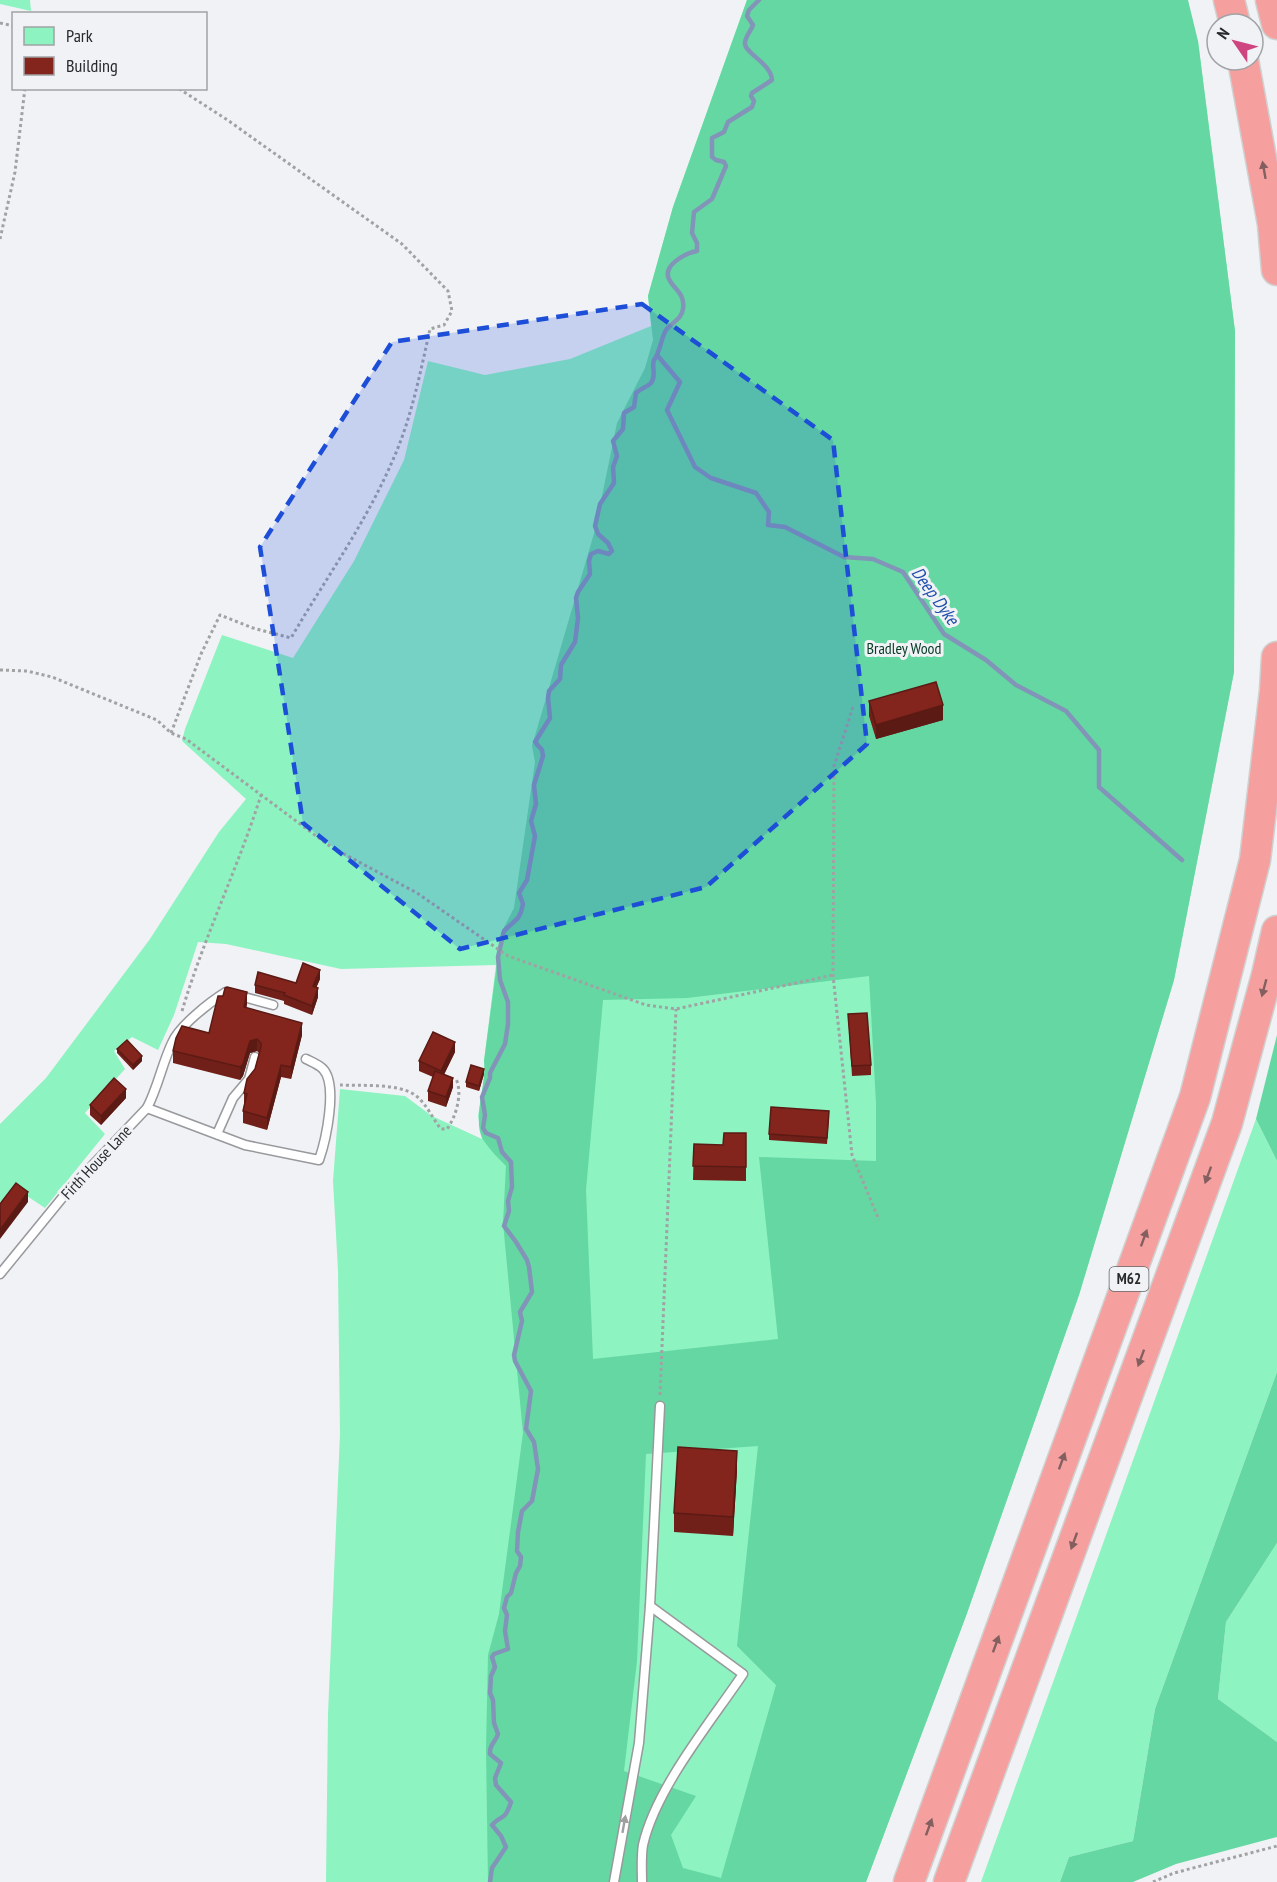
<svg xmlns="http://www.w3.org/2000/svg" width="1277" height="1882" viewBox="0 0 1277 1882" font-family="'PT Sans Narrow',sans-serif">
	<rect width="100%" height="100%" fill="#f0f2f5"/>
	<!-- green -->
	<g fill="#8df3c1">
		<path d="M 0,0 L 30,0 L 31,11 L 0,4 Z"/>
		<path d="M 747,0 L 1165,0 L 1198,41 L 1235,331 L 1234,672 L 1174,980 L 1079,1295 L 966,1616 L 866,1882 L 326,1882 L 328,1714 L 340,1434 L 338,1270 L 333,1181 L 340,1089 L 405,1096 L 432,1116 L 482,1139 L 478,1116 L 485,1074 L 484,1061 L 496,965 L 341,969 L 226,944 L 198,942 L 174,1015 L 158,1050 L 132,1037 L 114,1051 L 125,1069 L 85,1113 L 105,1134 L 45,1208 L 18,1190 L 0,1202 L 0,1124 L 46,1078 L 150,939 L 219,832 L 246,799 L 182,741 L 185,729 L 222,635 L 293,658 L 354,561 L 404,460 L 428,361 L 485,375 L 570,359 L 651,326 L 648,296 L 673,207 Z"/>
		<path d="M 1256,1119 L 1277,1161 L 1277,1372 L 1155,1709 L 1133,1841 L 1069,1857 L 1060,1882 L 981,1882 Z"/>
		<path d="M 1277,1543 L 1277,1742 L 1218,1699 L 1226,1622 Z"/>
	</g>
	<!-- forest -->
	<g fill="#65d7a2" fill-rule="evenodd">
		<path d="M 747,0 L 1188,0 L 1198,41 L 1235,331 L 1234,672 L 1174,980 L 1079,1295 L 966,1616 L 866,1882 L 488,1882 L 486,1749 L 488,1655 L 499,1614 L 523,1433 L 503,1223 L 506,1166 C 498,1158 490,1150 484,1141 C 471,1122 487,1084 484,1061 L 501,933 L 514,908 L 535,762 L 532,746 L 595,530 L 617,423 L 645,368 L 653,340 L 648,296 L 673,207 ZM 869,976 L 876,1103 L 876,1161 L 759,1157 L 778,1339 L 593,1359 L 586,1190 L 603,1000 L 687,998 ZM 758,1446 L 737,1646 L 776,1685 L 721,1878 L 683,1868 L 671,1835 L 696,1796 L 624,1771 L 637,1661 L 646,1454 Z"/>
		<path d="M 1277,1035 L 1277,1161 L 1256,1119 Z"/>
		<path d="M 1277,1372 L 1277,1543 L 1226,1622 L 1218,1699 L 1277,1742 L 1277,1837 L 1176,1864 L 1133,1882 L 1060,1882 L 1069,1857 L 1133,1841 L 1155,1709 Z"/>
	</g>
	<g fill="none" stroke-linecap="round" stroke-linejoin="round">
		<!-- stream -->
		<g stroke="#8295b9" stroke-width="4.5">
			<path d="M 657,355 L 680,382 L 667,410 L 695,467 L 711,478 L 756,493 L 769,512 L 768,525 L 785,527 L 844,557 L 873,559 L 903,572 L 944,634 L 986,660 L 1016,685 L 1066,711 L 1099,750 L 1099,787 L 1182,860"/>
			<path d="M 490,1882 L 492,1868 L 506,1847 L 501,1836 L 492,1825 C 502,1813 504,1823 511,1802 L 496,1785 L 495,1778 L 501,1763 L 490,1754 C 489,1744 496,1742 498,1734 L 494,1723 L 493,1700 L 490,1693 L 491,1676 L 495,1667 L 492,1657 L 494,1654 L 508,1649 L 505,1631 L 507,1615 L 504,1608 L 507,1597 L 511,1593 L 516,1573 L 520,1566 L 521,1557 L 517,1551 L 518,1532 L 522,1511 L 532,1501 L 538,1469 L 534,1442 L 526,1429 L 531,1391 L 515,1361 L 514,1355 L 522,1321 L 520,1312 L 532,1292 L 529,1267 L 527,1260 L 516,1242 L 504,1226 L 509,1211 L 508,1201 L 512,1187 L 511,1162 L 502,1152 L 498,1138 L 486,1133 L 483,1128 L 485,1115 L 482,1097 L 490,1078 L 490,1073 L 505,1044 L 508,1024 L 508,1002 L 500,980 L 498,957 L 504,931 L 518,918 L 521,912 L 523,904 L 519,893 L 527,880 L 535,836 L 531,821 L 536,804 L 534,785 L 543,756 L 542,750 L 535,742 L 550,718 L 548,698 L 549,691 L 560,679 L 561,665 L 575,642 L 578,618 L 576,598 L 578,592 L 590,574 L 589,561 L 591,554 L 598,551 L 609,554 L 612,551 L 608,543 L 598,534 L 595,526 L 600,504 L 614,483 L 613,467 L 617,456 L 613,441 L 623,429 L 624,413 L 634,407 L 636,393 C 640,389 647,387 651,383 C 657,375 651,368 654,360 C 655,359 658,354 658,352 C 661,345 662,337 666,330 C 671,323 682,319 683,309 C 685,294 676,291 670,281 C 660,266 686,253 697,251 L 697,243 L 692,233 L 694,212 L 712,199 L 726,166 L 724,162 L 716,160 L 712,157 L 712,138 L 724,132 L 728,122 L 752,107 L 754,101 L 751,96 L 752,93 L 772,80 C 771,63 744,53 745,43 C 745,37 751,31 753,25 L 747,16 L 749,10 L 759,0"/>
		</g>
		<defs>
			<g id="service">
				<path d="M 147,1108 L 245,1145 L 319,1160 C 326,1140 338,1085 323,1069 C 318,1064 312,1062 306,1059"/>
				<path d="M 217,1134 L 233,1098 L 249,1079 L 255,1057"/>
				<path d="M 0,1274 L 67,1192 L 147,1108 C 158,1087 162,1064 172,1043 C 179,1026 210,1002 226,992 L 273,1005"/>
				<path d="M 614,1882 L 639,1743 L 650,1606 L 660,1406"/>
				<path d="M 642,1882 C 642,1870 641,1857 643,1845 C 656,1788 710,1723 743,1674 L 650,1606"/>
			</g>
			<g id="motorway">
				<path d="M 1229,0 L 1235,24"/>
				<path d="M 1271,0 L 1277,24"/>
				<path d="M 1243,60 L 1273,224 L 1277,270"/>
				<path d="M 909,1882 L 1195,1097 L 1255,860 L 1275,691 L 1277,657"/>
				<path d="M 949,1882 L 1227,1123 L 1267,975 L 1277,931"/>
			</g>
		</defs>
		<!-- service casing -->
		<use href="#service" stroke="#97999c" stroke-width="11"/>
		<!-- motorway casing -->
		<use href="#motorway" stroke="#d0d0d0" stroke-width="33"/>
		<!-- path -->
		<g stroke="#a0a2a4" stroke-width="3" stroke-dasharray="3 3" stroke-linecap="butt">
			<path d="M 0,23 L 14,26"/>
			<path d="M 0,239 L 15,172 L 25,88"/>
			<path d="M 0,670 L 27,671 L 52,677 L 157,720 L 171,733 L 186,739 L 331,847 L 417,893 L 508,956 L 646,1005 L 676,1009 L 833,975"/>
			<path d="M 853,707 L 834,766 L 833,975 L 852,1155 L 879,1220"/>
			<path d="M 171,733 L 201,654 L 220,615 L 253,628 L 291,638 C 326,578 364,526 392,462 C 411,420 420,374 430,329 L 444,325 L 452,311 L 448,291 L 402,244 L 226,119 L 178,88"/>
			<path d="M 182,1011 C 204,937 238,868 261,795"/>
			<path d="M 340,1085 C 361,1086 398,1083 415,1095 C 427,1104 432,1118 441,1129 L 447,1129 C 456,1117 463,1093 456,1079"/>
			<path d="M 660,1395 L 676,1009"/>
			<path d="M 1153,1882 L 1174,1873 L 1277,1846"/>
		</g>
		<!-- service -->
		<use href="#service" stroke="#fff" stroke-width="8"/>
		<!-- motorway -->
		<use href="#motorway" stroke="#f5a09f" stroke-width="30"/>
	</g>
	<!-- wall -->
	<g fill="#712019">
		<path d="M 869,701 L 943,720 L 876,739 L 869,716 Z"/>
		<path d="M 320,979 L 316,988 L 318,997 L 312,1015 L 284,1004 L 284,1001 L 255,993 L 255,985 L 296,983 Z"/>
		<path d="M 223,996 L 247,1004 L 246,1008 L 302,1035 L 291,1079 L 281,1077 L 267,1130 L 243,1123 L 243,1111 L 244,1105 L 244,1093 L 255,1069 L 259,1053 L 257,1051 L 250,1053 L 243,1076 L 240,1080 L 173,1063 L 173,1051 L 209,1033 Z"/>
		<path d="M 848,1014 L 871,1065 L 871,1075 L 852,1076 Z"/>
		<path d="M 117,1049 L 142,1061 L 133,1070 L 117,1053 Z"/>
		<path d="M 455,1052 L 444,1074 L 453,1087 L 446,1107 L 428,1101 L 428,1091 L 433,1077 L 419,1071 L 419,1061 Z"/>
		<path d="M 484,1074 L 479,1091 L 466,1087 L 466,1082 Z"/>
		<path d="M 126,1098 L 101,1125 L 90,1115 L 90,1105 Z"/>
		<path d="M 829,1117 L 827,1144 L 769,1140 L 769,1134 Z"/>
		<path d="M 746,1133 L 746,1181 L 693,1180 L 694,1144 L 723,1145 Z"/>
		<path d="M 737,1470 L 733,1536 L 674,1532 L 674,1513 Z"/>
	</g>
	<!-- shaded-wall -->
	<g fill="#5c1a14">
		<path d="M 943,705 L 943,720 L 876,739 L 876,725 Z"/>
		<path d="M 320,970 L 320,979 L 313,995 L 313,986 Z"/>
		<path d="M 318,988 L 318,997 L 312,1015 L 312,1006 Z"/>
		<path d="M 247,992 L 247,1004 L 244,1019 L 244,1007 Z"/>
		<path d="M 302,1023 L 302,1035 L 291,1079 L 291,1067 Z"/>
		<path d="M 257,1039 L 257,1051 L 250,1053 L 243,1076 L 240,1080 L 240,1067 L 250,1041 Z"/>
		<path d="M 455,1042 L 455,1052 L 441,1081 L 441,1071 Z"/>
		<path d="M 142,1056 L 142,1061 L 133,1070 L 133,1065 Z"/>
		<path d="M 281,1065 L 281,1077 L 267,1130 L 267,1118 Z"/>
		<path d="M 484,1069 L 484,1074 L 479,1091 L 479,1086 Z"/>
		<path d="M 453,1078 L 453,1087 L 446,1107 L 446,1097 Z"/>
		<path d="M 126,1089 L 126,1098 L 101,1125 L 101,1116 Z"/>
		<path d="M 28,1192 L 28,1202 L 0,1239 L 0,1230 Z"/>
		<path d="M 737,1451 L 737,1470 L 733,1536 L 733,1517 Z"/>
	</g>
	<!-- building -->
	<g fill="#83251d" stroke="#5c1a14" stroke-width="1.5">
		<path d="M 936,682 L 943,705 L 876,725 L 869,701 Z"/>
		<path d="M 303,963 L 320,970 L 313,986 L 318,988 L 312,1006 L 284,995 L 285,993 L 255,985 L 258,972 L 296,983 Z"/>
		<path d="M 227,987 L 247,992 L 244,1007 L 302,1023 L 291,1067 L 281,1065 L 267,1118 L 243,1111 L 247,1094 L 244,1093 L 247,1079 L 255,1069 L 261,1047 L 261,1043 L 257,1039 L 250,1041 L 243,1064 L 240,1067 L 173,1051 L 176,1038 L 182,1026 L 209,1033 L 218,996 L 223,996 L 225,988 Z"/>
		<path d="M 867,1013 L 871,1065 L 852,1066 L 848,1014 Z"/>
		<path d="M 433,1032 L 455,1042 L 441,1071 L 419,1061 Z"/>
		<path d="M 127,1040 L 142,1056 L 133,1065 L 117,1049 Z"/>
		<path d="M 471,1065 L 484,1069 L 479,1086 L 466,1082 Z"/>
		<path d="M 435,1071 L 453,1078 L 446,1097 L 428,1091 Z"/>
		<path d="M 114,1078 L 126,1089 L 101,1116 L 90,1105 Z"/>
		<path d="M 771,1107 L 829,1111 L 827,1138 L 769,1134 Z"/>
		<path d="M 724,1133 L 746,1133 L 746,1167 L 693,1166 L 694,1144 L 723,1145 Z"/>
		<path d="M 16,1183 L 28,1192 L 0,1230 L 0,1204 Z"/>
		<path d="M 678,1447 L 737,1451 L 733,1517 L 674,1513 Z"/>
	</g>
	<!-- one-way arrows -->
	<defs><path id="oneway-solid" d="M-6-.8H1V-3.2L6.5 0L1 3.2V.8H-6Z" transform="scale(1.5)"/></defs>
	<g fill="#845f5f">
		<use href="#oneway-solid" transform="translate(1264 170) rotate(-100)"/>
		<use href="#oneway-solid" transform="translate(1264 988) rotate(105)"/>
		<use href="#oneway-solid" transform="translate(1208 1175) rotate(110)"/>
		<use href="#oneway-solid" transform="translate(1144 1238) rotate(-70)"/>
		<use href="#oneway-solid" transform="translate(1141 1358) rotate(110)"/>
		<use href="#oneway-solid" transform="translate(1062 1461) rotate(-70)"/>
		<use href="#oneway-solid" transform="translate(1074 1541) rotate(110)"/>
		<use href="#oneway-solid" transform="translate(996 1644) rotate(-70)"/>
		<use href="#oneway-solid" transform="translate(929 1827) rotate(-70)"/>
	</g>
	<use fill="#9e9f9f" href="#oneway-solid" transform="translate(624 1824) rotate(-80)"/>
	<!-- marked area -->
	<path fill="#1d4ed8" fill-opacity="0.2" stroke="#1d4ed8" stroke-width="4.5" stroke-dasharray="12 8" stroke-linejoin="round" d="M 642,304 L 833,440 L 867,744 L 706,887 L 460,949 L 303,823 L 260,547 L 392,342 Z"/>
	<g text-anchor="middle" stroke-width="6" stroke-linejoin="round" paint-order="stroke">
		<!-- shield labels -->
		<rect fill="#f0f2f5" stroke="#646567" stroke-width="1.5" x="1109.5" y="1267" width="39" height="24" rx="4.5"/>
		<g font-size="15" font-weight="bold" fill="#28292a">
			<text x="1129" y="1284">M62</text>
		</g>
		<!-- park labels -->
		<g font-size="16" fill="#063a25" stroke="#f0f2f5">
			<text x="904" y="654">Bradley Wood</text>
		</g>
		<!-- street labels -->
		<g font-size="16" fill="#28292a" stroke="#f0f2f5">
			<text transform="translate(96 1162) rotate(-47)" y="6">Firth House Lane</text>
		</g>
		<!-- water labels -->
		<g font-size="18" font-style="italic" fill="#214eac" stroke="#f0f2f5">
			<text transform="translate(935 596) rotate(54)" y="6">Deep Dyke</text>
		</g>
	</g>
	<!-- legend -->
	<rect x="12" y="12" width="195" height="78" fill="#f0f2f5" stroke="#a0a2a4" stroke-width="1.5"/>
	<rect x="24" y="27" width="30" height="18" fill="#8df3c1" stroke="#a0a2a4" stroke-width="1.5"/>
	<text x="66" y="42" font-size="18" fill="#28292a">Park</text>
	<rect x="24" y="57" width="30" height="18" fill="#83251d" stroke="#a0a2a4" stroke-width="1.5"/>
	<text x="66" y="72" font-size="18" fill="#28292a">Building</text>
	<!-- north arrow -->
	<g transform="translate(1235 42) rotate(305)"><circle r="28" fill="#f0f2f5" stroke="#a0a2a4" stroke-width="1.5"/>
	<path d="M0-4.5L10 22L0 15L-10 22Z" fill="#ce457f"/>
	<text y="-9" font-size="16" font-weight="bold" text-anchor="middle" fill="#28292a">N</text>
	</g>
</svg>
